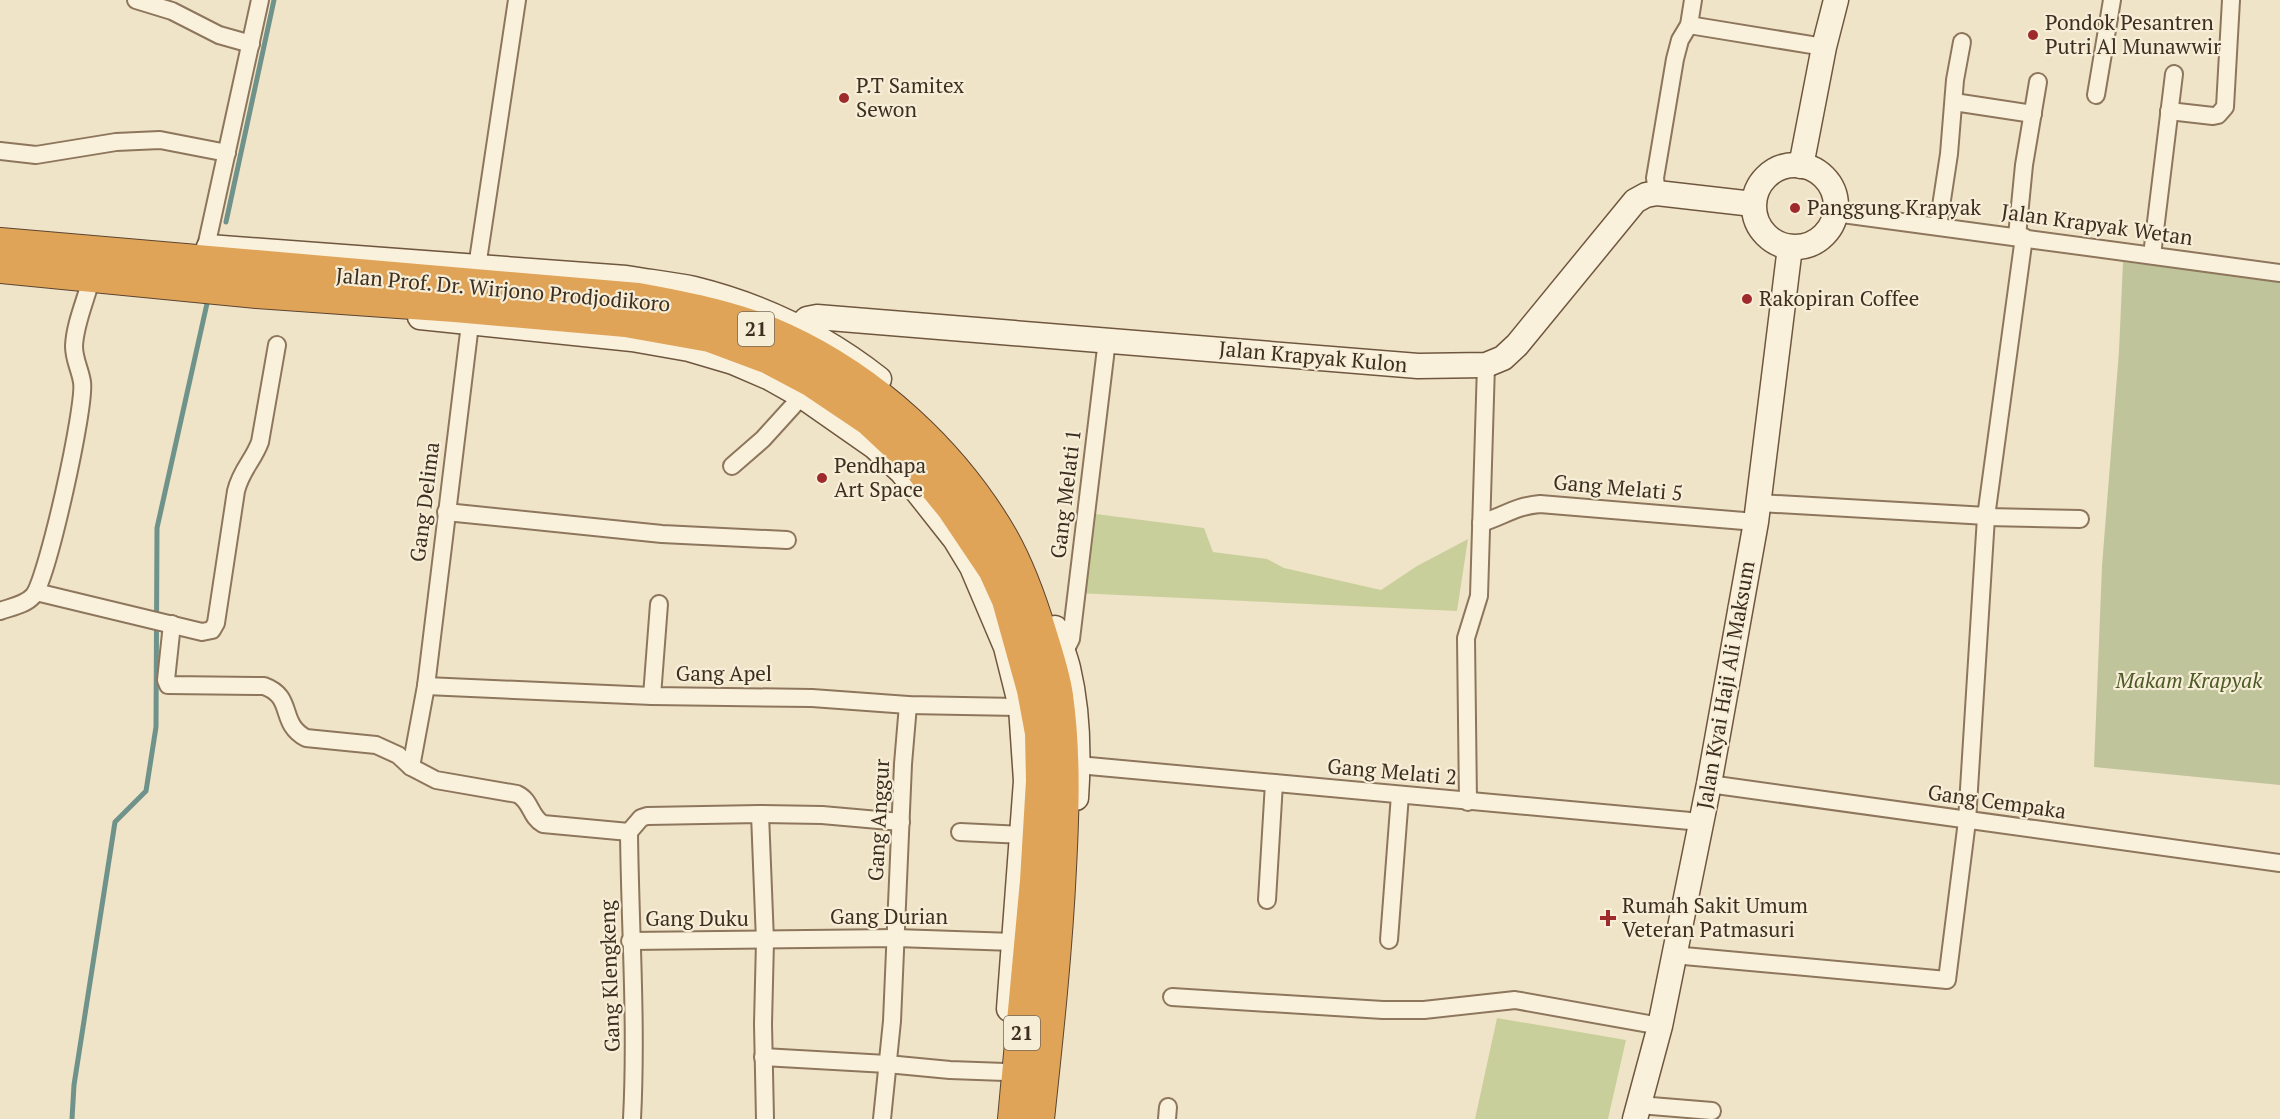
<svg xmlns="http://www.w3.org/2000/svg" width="2280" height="1119" viewBox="0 0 2280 1119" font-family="'PT Serif',serif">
	<rect width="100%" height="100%" fill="#f0e4c8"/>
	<!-- green -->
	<g fill="#c9cf9b">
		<path d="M 1088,513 L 1204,528 L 1213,552 L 1267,559 L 1284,568 L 1381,590 L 1417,566 L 1468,539 L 1457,611 L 1077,593 Z"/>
		<path d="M 1497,1018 L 1626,1040 L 1608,1119 L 1475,1119 Z"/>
	</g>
	<!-- cemetery -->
	<path fill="#bfc49a" d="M 2123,262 L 2280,280 L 2280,785 L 2094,767 L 2102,566 L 2119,351 Z"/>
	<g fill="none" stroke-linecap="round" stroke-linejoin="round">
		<!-- stream -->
		<g stroke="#6f938a" stroke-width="5">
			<path d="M 226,222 L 274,0"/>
			<path d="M 72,1119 L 74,1085 L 115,822 L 146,791 L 156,727 L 157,528 L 208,299"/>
		</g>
		<defs>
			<g id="street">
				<path d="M 136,0 L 172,11 L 219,35 L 251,44"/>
				<path d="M 1689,25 L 1824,47"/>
				<path d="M 2096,95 L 2112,0"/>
				<path d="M 1954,102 L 2033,114"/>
				<path d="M 2169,111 L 2213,116 L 2218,115 L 2225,107 L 2231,0"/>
				<path d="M 0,151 L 36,155 L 116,142 L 160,140 L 227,153"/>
				<path d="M 1657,193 L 1655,178 L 1675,59 L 1680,40 L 1689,25 L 1693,0"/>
				<path d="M 1835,213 L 2280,273"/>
				<path d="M 1938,226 L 1949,154 L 1955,80 L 1962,42"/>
				<path d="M 2017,236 L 2024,165 L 2038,82"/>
				<path d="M 206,247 L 260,0"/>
				<path d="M 2152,255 L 2174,74"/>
				<path d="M 477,267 L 517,0"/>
				<path d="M 732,466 L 763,439 L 802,396"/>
				<path d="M 1759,503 L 1987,516"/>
				<path d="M 446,512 L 662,534 L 787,540"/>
				<path d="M 1986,517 L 2080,519"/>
				<path d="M 1481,523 C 1504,516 1515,506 1540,504 L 1756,522"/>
				<path d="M 36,592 L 202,632 L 212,630 L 216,623 L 236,491 C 241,470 253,461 260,442 L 277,345"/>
				<path d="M 0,611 C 11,607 25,605 33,596 C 47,581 86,405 82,382 C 80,369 74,360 74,346 C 75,322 87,298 92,275"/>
				<path d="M 172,624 L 166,680 L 168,685 L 264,686 C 295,697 278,723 306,738 L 376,745 L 398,755 L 411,767 L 436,780 L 517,794 C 531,800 530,817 543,824 L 629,832"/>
				<path d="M 1061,648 L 1068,645 L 1071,639 L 1107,340"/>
				<path d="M 426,686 L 652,696 L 812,698 L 908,705 L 1021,707"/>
				<path d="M 652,696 L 659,604"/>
				<path d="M 1078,765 L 1701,822"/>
				<path d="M 411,767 L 426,686 L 470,324"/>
				<path d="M 1709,784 L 2280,863"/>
				<path d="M 1468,802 L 1466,638 L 1479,596 L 1486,365"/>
				<path d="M 760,814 L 822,815 L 901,822"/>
				<path d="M 629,832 L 641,818 L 647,816 L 760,814 L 765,941 L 763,1024 L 765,1119"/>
				<path d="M 629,832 C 630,927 637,1023 632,1119"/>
				<path d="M 960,832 L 1022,835"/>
				<path d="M 1267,900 L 1274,783"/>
				<path d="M 1389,940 L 1400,795"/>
				<path d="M 630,941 L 896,938 L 1014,942"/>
				<path d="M 1673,955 L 1947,980 L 1967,821 L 1986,517 L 2024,237"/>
				<path d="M 1172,997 L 1383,1010 L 1424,1010 L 1515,1000 L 1660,1026"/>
				<path d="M 763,1057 L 887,1064 L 950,1070 L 1005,1072"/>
				<path d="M 1639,1105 L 1712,1111"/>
				<path d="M 882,1119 L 892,1021 L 903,764 L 908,705"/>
				<path d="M 1167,1119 L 1168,1107"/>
			</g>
			<g id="secondary">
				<circle cx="1795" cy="206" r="41"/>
				<path d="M 1801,166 L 1824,47 L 1836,0"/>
				<path d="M 209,247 L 626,278 C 648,282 672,284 694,289 C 763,306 823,335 879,379"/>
				<path d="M 420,317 L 632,339 L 689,349 L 733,362 L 770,378 L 802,396 L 875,447 L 902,472 L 955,539 L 972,567 L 1006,647 L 1021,707 L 1026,781 L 1009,1009"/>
				<path d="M 800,326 L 807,319 L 817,317 L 1418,366 L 1486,365 L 1503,358 L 1517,345 L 1635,201 L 1646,195 L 1657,193 L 1753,204"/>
				<path d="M 1055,628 C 1059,642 1065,655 1068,668 C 1078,710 1079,755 1076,798"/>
				<path d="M 1635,1119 L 1660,1026 L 1709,784 L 1756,522 L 1790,247"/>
			</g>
			<g id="highway">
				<path d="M 0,244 L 638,299 C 688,308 738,318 784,339 C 873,380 953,453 1002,538 C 1019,568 1031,602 1041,635 C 1047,655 1054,675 1057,696 C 1065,753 1063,811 1060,868 C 1056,952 1047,1035 1038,1119"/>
				<path d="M 0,267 L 257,292 L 455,306 L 626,321 L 710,336 L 769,358 L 812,381 L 870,420 L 918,465 L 953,508 L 994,569 L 1008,600 L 1033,690 L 1041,733 L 1042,781 L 1036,881 L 1014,1119"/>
			</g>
		</defs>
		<!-- street casing -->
		<use href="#street" stroke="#8d765c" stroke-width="20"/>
		<!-- secondary casing -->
		<use href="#secondary" stroke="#6f573f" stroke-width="27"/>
		<!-- highway casing -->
		<use href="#highway" stroke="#5b4430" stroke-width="34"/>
		<!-- street -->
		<use href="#street" stroke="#faf1dc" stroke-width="16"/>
		<!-- secondary -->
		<use href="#secondary" stroke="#faf1dc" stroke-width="24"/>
		<!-- highway -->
		<use href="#highway" stroke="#e0a458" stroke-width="32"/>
	</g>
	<!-- markers -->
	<g fill="#9e2a2b" stroke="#f7eed8" stroke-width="2">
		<circle cx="2033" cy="35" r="6"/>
		<circle cx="844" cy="98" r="6"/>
		<circle cx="1795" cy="208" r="6"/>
		<circle cx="1747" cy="299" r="6"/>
		<circle cx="822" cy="478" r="6"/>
		<path d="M1605 909h6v6h6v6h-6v6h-6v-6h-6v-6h6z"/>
	</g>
	<g text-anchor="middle" stroke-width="4.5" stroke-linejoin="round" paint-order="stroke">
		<!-- shield labels -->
		<g fill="#f7eed8" stroke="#756857" stroke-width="1.5">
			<rect x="738" y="312" width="36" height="34" rx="4.5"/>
			<rect x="1004" y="1016" width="36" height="34" rx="4.5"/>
		</g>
		<g font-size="20" font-weight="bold" fill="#3d2e20">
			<text x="756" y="336">21</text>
			<text x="1022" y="1040">21</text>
		</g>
		<!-- poi labels -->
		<g font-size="21" fill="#3d2e20" stroke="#f7eed8" text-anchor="start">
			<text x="2045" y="30">Pondok Pesantren<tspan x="2045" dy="24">Putri Al Munawwir</tspan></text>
			<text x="856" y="93">P.T Samitex<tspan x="856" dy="24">Sewon</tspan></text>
			<text x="1807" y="215">Panggung Krapyak</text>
			<text x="1759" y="306">Rakopiran Coffee</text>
			<text x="834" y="473">Pendhapa<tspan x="834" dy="24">Art Space</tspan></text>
			<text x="1622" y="913">Rumah Sakit Umum<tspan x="1622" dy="24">Veteran Patmasuri</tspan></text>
		</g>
		<!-- street labels -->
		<g font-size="21" fill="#3d2e20" stroke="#f7eed8">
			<text transform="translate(2097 225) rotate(8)" y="7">Jalan Krapyak Wetan</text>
			<text transform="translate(503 290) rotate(5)" y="7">Jalan Prof. Dr. Wirjono Prodjodikoro</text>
			<text transform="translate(1313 357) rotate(5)" y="7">Jalan Krapyak Kulon</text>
			<text transform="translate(1618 488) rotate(5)" y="7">Gang Melati 5</text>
			<text transform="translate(1066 494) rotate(-83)" y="7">Gang Melati 1</text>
			<text transform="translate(425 502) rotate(-83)" y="7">Gang Delima</text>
			<text x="724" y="681">Gang Apel</text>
			<text transform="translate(1726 685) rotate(-80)" y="7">Jalan Kyai Haji Ali Maksum</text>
			<text transform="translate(1392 772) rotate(5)" y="7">Gang Melati 2</text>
			<text transform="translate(1997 802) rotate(8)" y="7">Gang Cempaka</text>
			<text transform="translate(879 820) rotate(-87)" y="7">Gang Anggur</text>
			<text x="889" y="924">Gang Durian</text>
			<text x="697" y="926">Gang Duku</text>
			<text transform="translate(610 976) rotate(-92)" y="7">Gang Klengkeng</text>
		</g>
		<!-- park labels -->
		<g font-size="21" font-style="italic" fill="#4d5a26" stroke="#f7eed8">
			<text x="2189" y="688">Makam Krapyak</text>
		</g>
	</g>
</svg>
